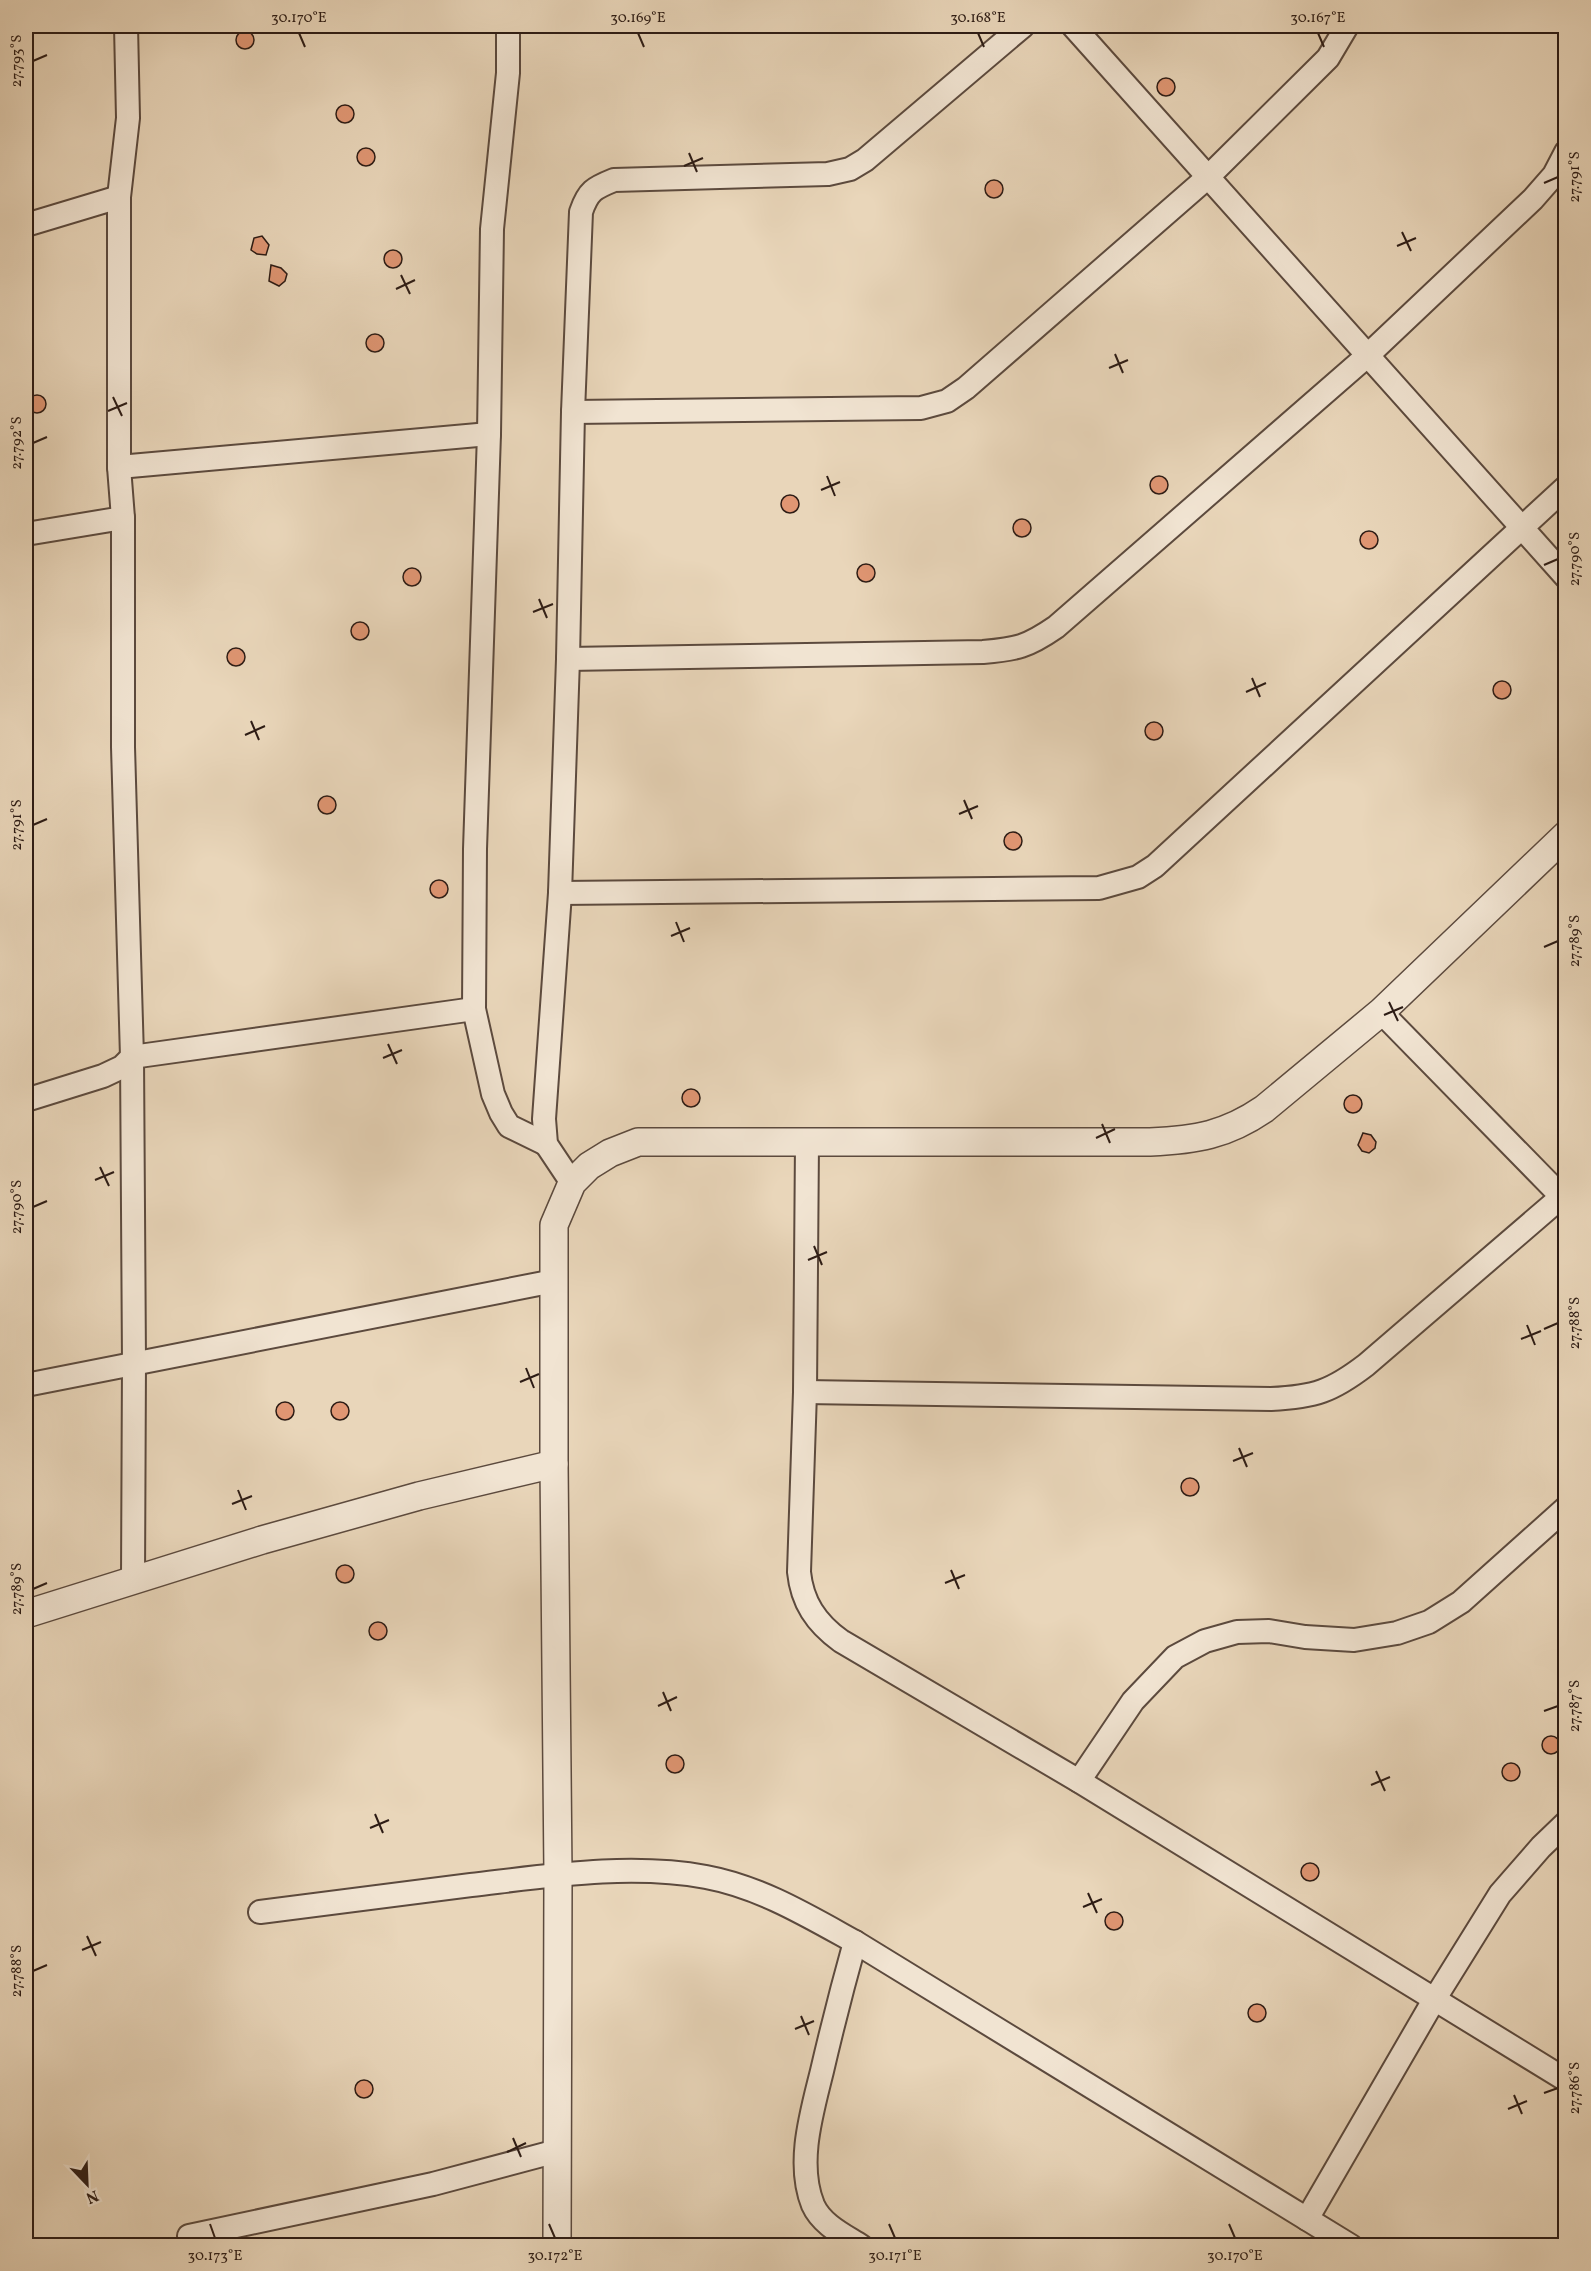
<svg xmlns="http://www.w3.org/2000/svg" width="1591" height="2271" viewBox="0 0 1591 2271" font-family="Vollkorn,serif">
	<rect width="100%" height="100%" fill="#e9d6ba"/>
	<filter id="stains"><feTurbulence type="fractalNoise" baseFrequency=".00333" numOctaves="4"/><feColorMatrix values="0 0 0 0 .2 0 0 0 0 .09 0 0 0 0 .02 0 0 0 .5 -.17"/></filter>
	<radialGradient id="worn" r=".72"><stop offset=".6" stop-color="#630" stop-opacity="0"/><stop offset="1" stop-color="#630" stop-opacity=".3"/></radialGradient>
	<!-- building -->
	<g fill="#e09673" stroke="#2d1c15" stroke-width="1.5">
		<circle cx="245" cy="40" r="9"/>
		<circle cx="1166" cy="87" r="9"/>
		<circle cx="345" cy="114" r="9"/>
		<circle cx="366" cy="157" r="9"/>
		<circle cx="994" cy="189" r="9"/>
		<path d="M 262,236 L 269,245 L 266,255 L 257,254 L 251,250 L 254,238 Z"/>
		<circle cx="393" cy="259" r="9"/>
		<path d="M 271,265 L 281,268 L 287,274 L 285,281 L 279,286 L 269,281 Z"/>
		<circle cx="375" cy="343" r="9"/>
		<circle cx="37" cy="404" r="9"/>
		<circle cx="1159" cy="485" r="9"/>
		<circle cx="790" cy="504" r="9"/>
		<circle cx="1022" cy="528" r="9"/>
		<circle cx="1369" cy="540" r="9"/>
		<circle cx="866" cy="573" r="9"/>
		<circle cx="412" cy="577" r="9"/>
		<circle cx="360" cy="631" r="9"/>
		<circle cx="236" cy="657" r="9"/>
		<circle cx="1502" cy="690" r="9"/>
		<circle cx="1154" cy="731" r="9"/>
		<circle cx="327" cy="805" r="9"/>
		<circle cx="1013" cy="841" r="9"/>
		<circle cx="439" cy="889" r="9"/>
		<circle cx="691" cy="1098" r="9"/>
		<circle cx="1353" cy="1104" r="9"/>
		<path d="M 1363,1133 L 1371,1135 L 1376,1142 L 1375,1148 L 1369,1153 L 1362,1151 L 1358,1145 Z"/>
		<circle cx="340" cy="1411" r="9"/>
		<circle cx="285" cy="1411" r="9"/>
		<circle cx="1190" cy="1487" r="9"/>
		<circle cx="345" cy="1574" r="9"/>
		<circle cx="378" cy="1631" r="9"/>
		<circle cx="1551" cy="1745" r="9"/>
		<circle cx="675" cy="1764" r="9"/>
		<circle cx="1511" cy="1772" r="9"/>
		<circle cx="1310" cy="1872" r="9"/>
		<circle cx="1114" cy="1921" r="9"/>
		<circle cx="1257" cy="2013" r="9"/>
		<circle cx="364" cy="2089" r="9"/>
	</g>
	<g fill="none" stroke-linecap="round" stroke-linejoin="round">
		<defs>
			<g id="minor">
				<path d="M 126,26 L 128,118 L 119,197 L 119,467 L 123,518 L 123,747 L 132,1057 L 134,1362 L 133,1580"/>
				<path d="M 508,26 L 508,73 L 492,229 L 489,434 L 475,849 L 474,1009 L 493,1094 L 501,1113 L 509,1126 L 546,1144"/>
				<path d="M 1073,26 L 1566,577"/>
				<path d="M 26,225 L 119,197"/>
				<path d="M 573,412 L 921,408 L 947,401 L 966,388 L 1208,177 L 1328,58 L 1347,26"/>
				<path d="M 119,467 L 489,434"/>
				<path d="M 26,534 L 123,518"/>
				<path d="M 568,659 L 983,652 C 1017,649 1027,647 1056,627 L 1367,356 L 1533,199 L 1554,175 L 1566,152"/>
				<path d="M 560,893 L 1099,888 L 1138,877 L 1155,866 L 1566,487"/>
				<path d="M 1381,1012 L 1566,1201"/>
				<path d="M 26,1100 L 103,1076 L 122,1067 L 132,1057 L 474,1009"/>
				<path d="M 807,1142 L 805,1392 L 799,1572 C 802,1602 816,1623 841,1641 L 1079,1781 L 1566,2080"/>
				<path d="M 572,1183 L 546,1144 L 544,1119 L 560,893 L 568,659 L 573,412 L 581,212 C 588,191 594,188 614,180 L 828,174 L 850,169 L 865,160 L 1023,26"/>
				<path d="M 26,1385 L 554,1281"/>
				<path d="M 805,1392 L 1271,1399 C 1315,1397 1332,1391 1366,1365 L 1566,1193"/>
				<path d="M 1079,1781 L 1133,1701 L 1175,1657 L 1205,1641 L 1237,1632 L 1269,1631 L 1305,1637 L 1354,1640 L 1397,1633 L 1429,1622 L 1461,1602 L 1566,1508"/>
				<path d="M 260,1912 C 330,1903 401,1894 471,1885 C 548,1876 629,1863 706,1877 C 760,1887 808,1916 855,1942 L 1351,2246"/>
				<path d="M 855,1942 C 843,1985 832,2028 822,2071 C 812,2112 796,2163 813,2205 C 822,2225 844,2235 861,2246"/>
				<path d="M 1307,2219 L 1434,2000 L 1500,1894 L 1541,1847 L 1566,1823"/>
				<path d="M 189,2236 L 433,2184 L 557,2151"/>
			</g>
			<g id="tertiary">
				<path d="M 26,1614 L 262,1540 L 419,1496 L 554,1464"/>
				<path d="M 557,2246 L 558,1874 L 554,1464 L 554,1225 L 572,1183 L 589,1166 L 610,1153 L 638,1142 L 1150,1142 C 1196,1140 1226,1135 1264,1109 L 1381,1012 L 1566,835"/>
			</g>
		</defs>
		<!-- minor casing -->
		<use href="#minor" stroke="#5c4a3e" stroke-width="26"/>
		<!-- tertiary casing -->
		<use href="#tertiary" stroke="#5c4a3e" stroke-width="30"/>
		<!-- minor -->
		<use href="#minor" stroke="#f1e4d2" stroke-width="22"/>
		<!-- tertiary -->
		<use href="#tertiary" stroke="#f1e4d2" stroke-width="27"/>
	</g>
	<!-- ticks -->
	<path fill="none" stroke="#2d1c15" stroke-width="2" d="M 299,33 L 305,47M 638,33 L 644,47M 978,33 L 984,47M 1318,33 L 1324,47M 33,61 L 47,55M 689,153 L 697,172M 684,166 L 703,158M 1544,183 L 1558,177M 1402,232 L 1411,251M 1397,246 L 1416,238M 401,275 L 410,294M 396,289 L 415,280M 1115,354 L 1123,373M 1109,368 L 1128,360M 113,397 L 122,416M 108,411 L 127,403M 33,443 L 47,437M 827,476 L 835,496M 821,490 L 840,482M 1544,565 L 1558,559M 539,599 L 547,618M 533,612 L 553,604M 1252,678 L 1260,697M 1246,692 L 1266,683M 251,721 L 259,740M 245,735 L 265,726M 964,800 L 972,819M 959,814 L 978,806M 33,825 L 47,819M 676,922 L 684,942M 671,936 L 690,928M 1544,947 L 1558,941M 1389,1002 L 1398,1021M 1384,1015 L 1403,1007M 388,1044 L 397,1064M 383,1058 L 402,1050M 1102,1124 L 1110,1143M 1096,1138 L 1115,1129M 100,1167 L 109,1186M 95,1180 L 114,1172M 33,1207 L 47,1201M 814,1246 L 822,1265M 808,1260 L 827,1252M 1527,1325 L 1535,1345M 1544,1329 L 1558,1323M 1521,1339 L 1541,1331M 526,1368 L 534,1388M 520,1382 L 539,1374M 1239,1448 L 1247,1467M 1233,1461 L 1253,1453M 238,1490 L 246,1510M 232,1504 L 252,1496M 951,1570 L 959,1589M 945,1583 L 965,1575M 33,1589 L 47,1583M 663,1692 L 671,1711M 658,1706 L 677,1697M 1544,1711 L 1558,1706M 1376,1771 L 1385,1791M 1371,1785 L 1390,1777M 375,1814 L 383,1833M 370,1828 L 389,1820M 1088,1893 L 1097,1913M 1083,1907 L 1102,1899M 87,1936 L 96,1956M 82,1950 L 101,1942M 33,1971 L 47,1965M 801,2016 L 809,2035M 795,2029 L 814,2021M 1544,2093 L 1558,2088M 1514,2095 L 1522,2114M 1508,2109 L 1527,2101M 513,2138 L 521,2157M 507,2152 L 526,2143M 210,2224 L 215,2238M 549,2224 L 555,2238M 889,2224 L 895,2238M 1229,2224 L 1235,2238"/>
	<!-- margin -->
	<rect width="1591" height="2271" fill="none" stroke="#e9d6ba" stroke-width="66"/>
	<!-- north arrow -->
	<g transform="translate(87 2184) rotate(157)" stroke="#f1e4d2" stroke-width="4.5" paint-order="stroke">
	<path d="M0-4.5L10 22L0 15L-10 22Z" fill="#2d1c15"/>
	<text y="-9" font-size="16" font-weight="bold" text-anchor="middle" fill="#2d1c15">N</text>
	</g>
	<rect x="33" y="33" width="1525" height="2205" fill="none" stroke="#2d1c15" stroke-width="2"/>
	<g font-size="15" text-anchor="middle" fill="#2d1c15">
		<text x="299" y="22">30.170°E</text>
		<text x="638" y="22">30.169°E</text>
		<text x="978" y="22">30.168°E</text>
		<text x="1318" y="22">30.167°E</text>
		<text transform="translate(16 61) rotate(-90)" y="5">27.793°S</text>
		<text transform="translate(1574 177) rotate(-90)" y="5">27.791°S</text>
		<text transform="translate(16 443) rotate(-90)" y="5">27.792°S</text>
		<text transform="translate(1574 559) rotate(-90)" y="5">27.790°S</text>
		<text transform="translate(16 825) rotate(-90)" y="5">27.791°S</text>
		<text transform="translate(1574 941) rotate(-90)" y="5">27.789°S</text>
		<text transform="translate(16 1207) rotate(-90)" y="5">27.790°S</text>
		<text transform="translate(1574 1323) rotate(-90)" y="5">27.788°S</text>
		<text transform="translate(16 1589) rotate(-90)" y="5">27.789°S</text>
		<text transform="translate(1574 1706) rotate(-90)" y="5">27.787°S</text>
		<text transform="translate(16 1971) rotate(-90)" y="5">27.788°S</text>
		<text transform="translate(1574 2088) rotate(-90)" y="5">27.786°S</text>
		<text x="215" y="2260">30.173°E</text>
		<text x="555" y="2260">30.172°E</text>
		<text x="895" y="2260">30.171°E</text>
		<text x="1235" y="2260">30.170°E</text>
	</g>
	<rect width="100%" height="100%" filter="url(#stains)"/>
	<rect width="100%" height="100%" fill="url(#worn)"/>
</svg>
